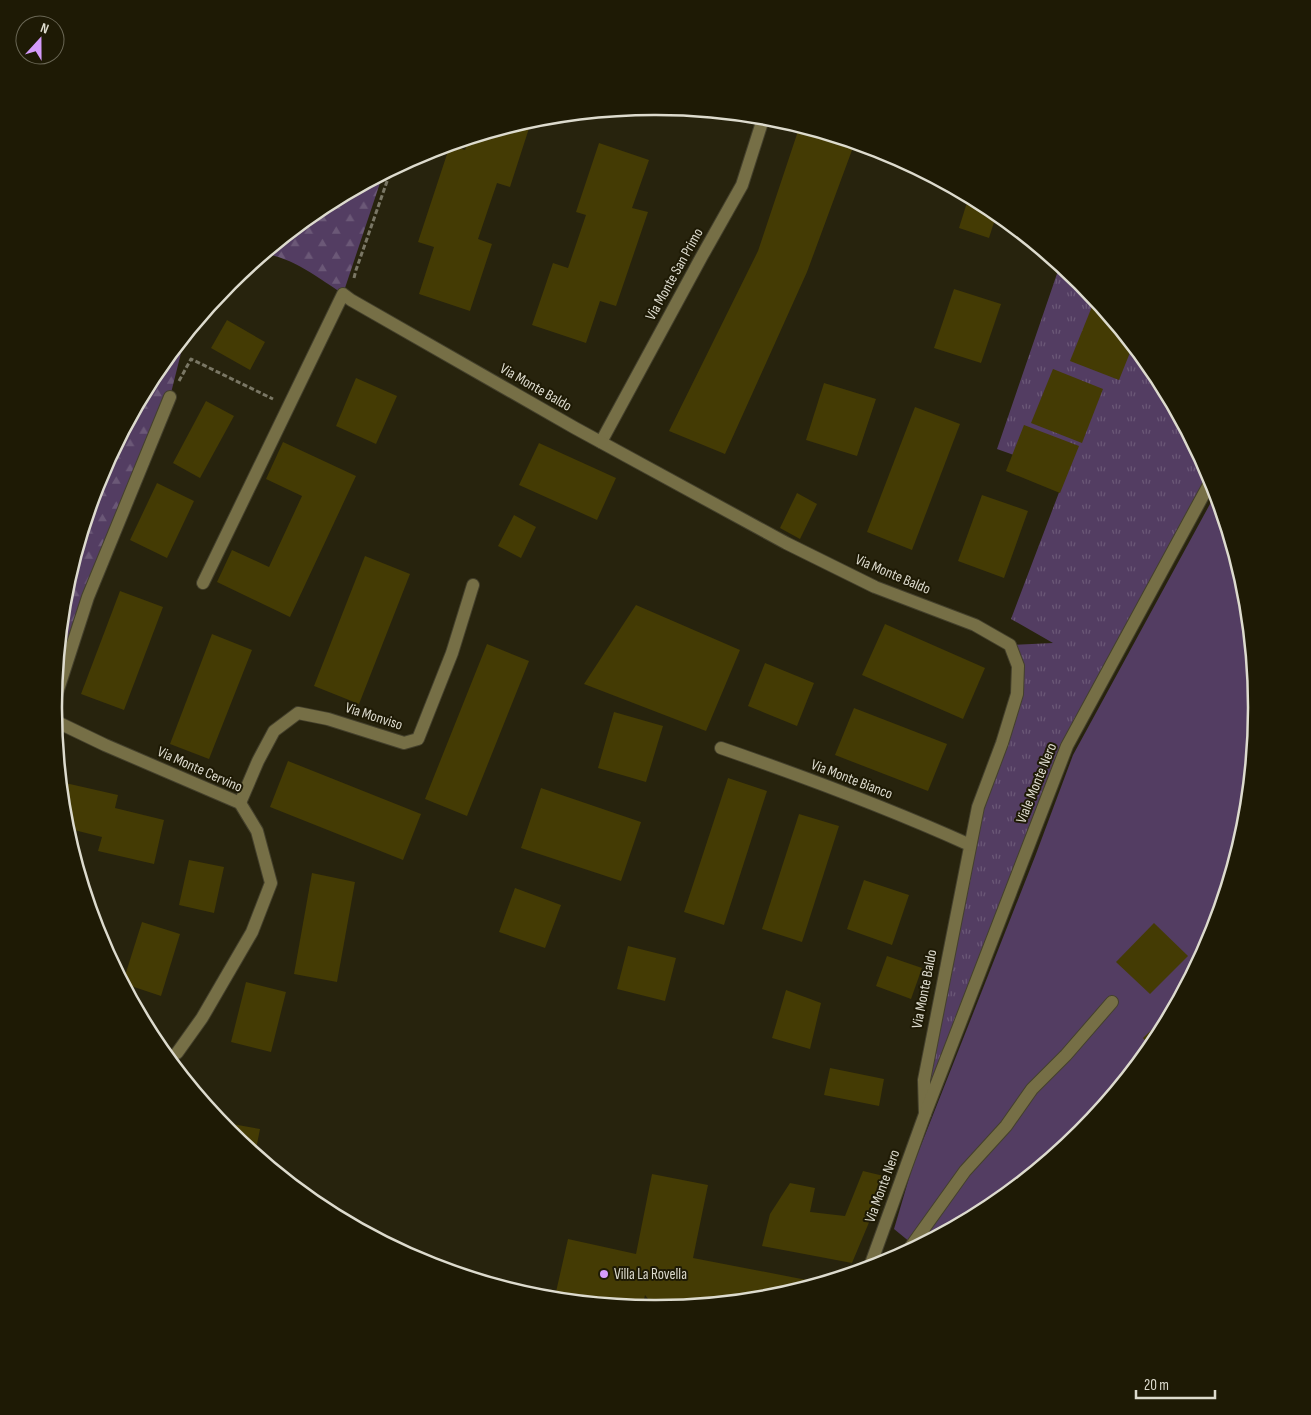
<svg xmlns="http://www.w3.org/2000/svg" width="1311" height="1415" viewBox="0 0 1311 1415" font-family="'Sofia Sans Condensed',sans-serif">
	<defs>
		<pattern id="grass-tufts" width="24" height="20" patternUnits="userSpaceOnUse" patternTransform="scale(1.25)"><rect width="24" height="20" fill="#533d62"/><path d="M3 7l-1-3M5 7V3M7 7l1-3M15 17l-1-3M17 17v-4M19 17l1-3" fill="none" stroke="#6b5877"/></pattern>
		<pattern id="forest-firs" width="22" height="20" patternUnits="userSpaceOnUse" patternTransform="scale(1.25)"><rect width="22" height="20" fill="#533d62"/><path d="M5 1l3.5 6h-7zM16 11l3.5 6h-7z" fill="#6b5877"/></pattern>
	</defs>
	<rect width="100%" height="100%" fill="#27230d"/>
	<!-- grass -->
	<path fill="url(#grass-tufts)" d="M 1060,265 L 1081,282 L 1156,373 L 1212,477 L 1067,746 L 925,1114 L 924,1080 L 978,807 L 1017,694 L 1010,645 L 1053,643 L 1011,619 L 1066,474 L 997,449 Z"/>
	<!-- forest -->
	<g fill="url(#forest-firs)">
		<path d="M 383,174 L 343,294 C 322,280 290,256 264,254 L 321,207 Z"/>
		<path d="M 185,337 L 170,397 L 55,699 L 65,590 L 100,477 L 155,373 Z"/>
	</g>
	<!-- garden -->
	<path fill="#533d62" d="M 1216,493 L 1246,590 L 1257,708 L 1246,825 L 1211,938 L 1156,1042 L 1081,1133 L 990,1208 L 916,1247 L 894,1229 L 912,1168 L 1036,854 L 1073,755 Z"/>
	<!-- building -->
	<g fill="#443b04">
		<path d="M 532,119 L 510,187 L 497,183 L 478,239 L 492,244 L 470,311 L 419,294 L 434,247 L 418,242 L 450,145 L 465,150 L 469,138 Z"/>
		<path d="M 800,125 L 855,142 L 807,272 L 725,454 L 669,431 L 758,251 Z"/>
		<path d="M 599,143 L 649,160 L 632,208 L 648,212 L 616,306 L 600,301 L 586,343 L 532,325 L 553,263 L 568,268 L 586,215 L 576,212 Z"/>
		<path d="M 969,196 L 990,207 L 997,213 L 989,238 L 959,228 Z"/>
		<path d="M 954,289 L 1001,304 L 981,363 L 934,348 Z"/>
		<path d="M 1093,304 L 1103,309 L 1133,345 L 1119,380 L 1070,361 Z"/>
		<path d="M 227,320 L 265,342 L 250,370 L 211,348 Z"/>
		<path d="M 1053,369 L 1103,389 L 1082,443 L 1031,423 Z"/>
		<path d="M 356,378 L 397,396 L 376,444 L 336,426 Z"/>
		<path d="M 824,383 L 876,399 L 857,456 L 806,440 Z"/>
		<path d="M 206,401 L 234,416 L 200,478 L 173,463 Z"/>
		<path d="M 915,407 L 960,424 L 912,550 L 867,532 Z"/>
		<path d="M 1024,425 L 1079,446 L 1060,493 L 1006,471 Z"/>
		<path d="M 283,442 L 356,476 L 290,617 L 217,582 L 232,550 L 269,567 L 302,496 L 266,479 Z"/>
		<path d="M 539,443 L 616,478 L 597,520 L 519,485 Z"/>
		<path d="M 157,483 L 194,501 L 167,558 L 130,540 Z"/>
		<path d="M 797,493 L 817,504 L 800,539 L 780,528 Z"/>
		<path d="M 982,495 L 1028,511 L 1004,578 L 958,561 Z"/>
		<path d="M 514,515 L 536,527 L 521,558 L 498,546 Z"/>
		<path d="M 365,556 L 410,574 L 359,704 L 314,686 Z"/>
		<path d="M 120,591 L 163,607 L 124,710 L 81,694 Z"/>
		<path d="M 636,605 L 740,650 L 706,731 L 584,684 Z"/>
		<path d="M 885,624 L 985,668 L 963,719 L 862,675 Z"/>
		<path d="M 212,634 L 252,650 L 209,759 L 170,744 Z"/>
		<path d="M 487,644 L 529,661 L 467,816 L 425,799 Z"/>
		<path d="M 765,663 L 814,683 L 797,726 L 748,706 Z"/>
		<path d="M 854,708 L 947,744 L 928,791 L 835,755 Z"/>
		<path d="M 614,712 L 663,726 L 646,782 L 598,768 Z"/>
		<path d="M 288,761 L 421,814 L 403,860 L 270,807 Z"/>
		<path d="M 728,778 L 767,791 L 724,925 L 684,912 Z"/>
		<path d="M 61,782 L 118,795 L 115,808 L 164,820 L 154,864 L 98,851 L 102,837 L 66,828 Z"/>
		<path d="M 541,788 L 641,822 L 621,881 L 521,848 Z"/>
		<path d="M 799,814 L 839,826 L 802,942 L 762,929 Z"/>
		<path d="M 189,860 L 224,867 L 214,913 L 179,905 Z"/>
		<path d="M 312,873 L 355,882 L 337,982 L 294,974 Z"/>
		<path d="M 864,880 L 909,895 L 892,945 L 847,929 Z"/>
		<path d="M 515,888 L 561,905 L 545,948 L 499,932 Z"/>
		<path d="M 142,922 L 180,934 L 161,996 L 125,984 L 123,982 Z"/>
		<path d="M 1154,923 L 1188,956 L 1150,994 L 1116,962 Z"/>
		<path d="M 628,946 L 676,958 L 665,1001 L 617,989 Z"/>
		<path d="M 887,956 L 922,968 L 911,999 L 876,986 Z"/>
		<path d="M 246,982 L 286,992 L 271,1052 L 231,1042 Z"/>
		<path d="M 786,990 L 821,1003 L 810,1049 L 772,1038 Z"/>
		<path d="M 1165,1017 L 1168,1019 L 1151,1047 L 1143,1038 Z"/>
		<path d="M 830,1068 L 884,1079 L 879,1106 L 824,1095 Z"/>
		<path d="M 221,1122 L 260,1129 L 255,1154 L 230,1133 Z"/>
		<path d="M 863,1171 L 888,1177 L 852,1263 L 762,1246 L 770,1214 L 790,1183 L 815,1188 L 810,1212 L 845,1216 Z"/>
		<path d="M 652,1174 L 708,1185 L 693,1258 L 822,1283 L 773,1298 L 656,1309 L 645,1295 L 642,1308 L 623,1306 L 556,1292 L 568,1239 L 636,1254 Z"/>
	</g>
	<g fill="none" stroke-linecap="round" stroke-linejoin="round">
		<defs>
			<g id="minor">
				<path d="M 601,442 L 702,256 L 742,185 L 764,116"/>
				<path d="M 203,583 L 343,294 L 351,300 L 575,428 L 786,543 L 875,587 L 975,625 L 1010,645 L 1018,666 L 1017,694 L 1002,743 L 978,807 L 924,1080 L 925,1114"/>
				<path d="M 55,699 L 88,597 L 170,397"/>
				<path d="M 55,721 L 105,745 L 240,803 L 257,831 L 271,883 L 252,932 L 202,1018 L 177,1053"/>
				<path d="M 721,748 C 805,777 888,808 970,845"/>
				<path d="M 240,803 L 258,761 L 274,731 L 298,713 L 328,719 L 404,743 L 418,739 L 452,653 L 473,585"/>
				<path d="M 907,1252 L 965,1171 L 1006,1126 L 1032,1089 L 1066,1055 L 1112,1002"/>
				<path d="M 869,1269 L 925,1114 L 1067,746 L 1212,479"/>
			</g>
		</defs>
		<!-- minor casing -->
		<use href="#minor" stroke="#44402c" stroke-width="14"/>
		<!-- path -->
		<g stroke="#7a7765" stroke-width="3" stroke-dasharray="5 2.5" stroke-linecap="butt">
			<path d="M 354,278 L 356,270 L 391,170"/>
			<path d="M 179,381 L 191,359 L 273,399"/>
		</g>
		<!-- minor -->
		<use href="#minor" stroke="#766f46" stroke-width="12"/>
	</g>
	<!-- markers -->
	<circle fill="#d59bfb" stroke="#1e1a05" stroke-width="2" cx="604" cy="1274" r="5"/>
	<g text-anchor="middle" stroke-width="4" stroke-linejoin="round" paint-order="stroke">
		<!-- street labels -->
		<g font-size="15" fill="#dddbce" stroke="#1e1a05">
			<text transform="translate(674 274) rotate(-61)" y="5">Via Monte San Primo</text>
			<text transform="translate(536 387) rotate(30)" y="5">Via Monte Baldo</text>
			<text transform="translate(893 574) rotate(23)" y="5">Via Monte Baldo</text>
			<text transform="translate(374 716) rotate(18)" y="5">Via Monviso</text>
			<text transform="translate(200 769) rotate(24)" y="5">Via Monte Cervino</text>
			<text transform="translate(852 779) rotate(21)" y="5">Via Monte Bianco</text>
			<text transform="translate(1036 783) rotate(-68)" y="5">Viale Monte Nero</text>
			<text transform="translate(924 989) rotate(-79)" y="5">Via Monte Baldo</text>
			<text transform="translate(882 1186) rotate(-70)" y="5">Via Monte Nero</text>
		</g>
		<!-- poi labels -->
		<g font-size="15" fill="#dddbce" stroke="#1e1a05" text-anchor="start">
			<text x="614" y="1279">Villa La Rovella</text>
		</g>
	</g>
	<!-- crop -->
	<path d="M0 0H1311V1415H0ZM654 115H656A592 592 0 0 1 1248 707V708A592 592 0 0 1 656 1300H654A592 592 0 0 1 62 708V707A592 592 0 0 1 654 115Z" fill="#1e1a05" fill-rule="evenodd"/>
	<path fill="none" stroke="#dddbce" stroke-width="2.5" d="M654 115H656A592 592 0 0 1 1248 707V708A592 592 0 0 1 656 1300H654A592 592 0 0 1 62 708V707A592 592 0 0 1 654 115Z"/>
	<!-- north arrow -->
	<g transform="translate(40 40) rotate(21)"><circle r="24" fill="#1e1a05" stroke="#6a6755"/>
	<path d="M0-4L9 19L0 12L-9 19Z" fill="#d59bfb"/>
	<text y="-8" font-size="14" font-weight="bold" text-anchor="middle" fill="#dddbce">N</text>
	</g>
	<!-- scale -->
	<path d="M1136 1390v8h79v-8" fill="none" stroke="#dddbce" stroke-width="2.5"/>
	<text x="1144" y="1390" font-size="15" fill="#dddbce" stroke="#1e1a05" stroke-width="4" paint-order="stroke">20 m</text>
</svg>
